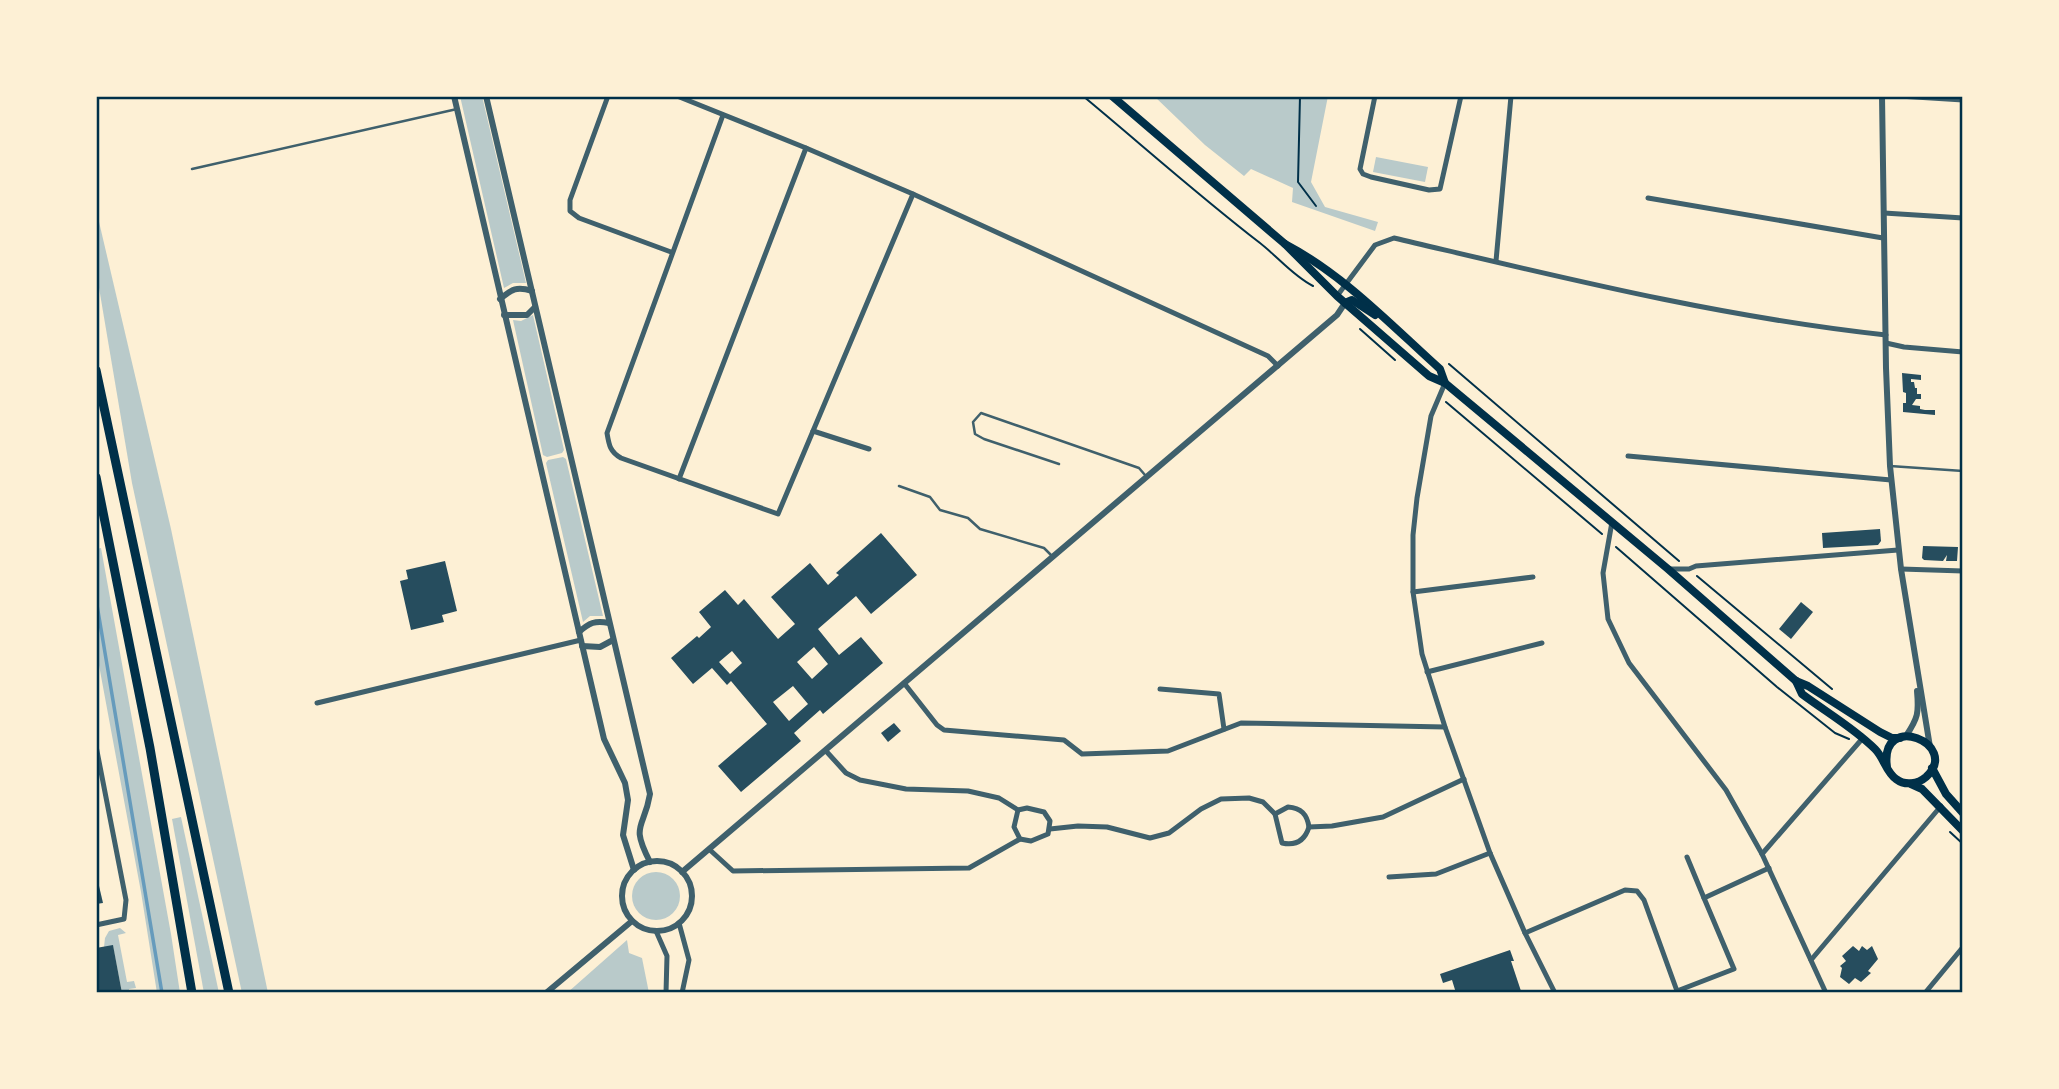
<svg xmlns="http://www.w3.org/2000/svg" width="2059" height="1089" viewBox="0 0 2059 1089" font-family="'Open Sans',sans-serif">
	<rect width="100%" height="100%" fill="#fdf0d5"/>
	<!-- green -->
	<g fill="#b9caca">
		<path d="M 460,96 L 482,96 L 526,283 L 513,283 L 504,288 Z"/>
		<path d="M 1154,96 L 1328,96 L 1311,182 L 1325,207 L 1378,222 L 1375,231 L 1292,202 L 1293,188 L 1251,169 L 1244,176 L 1205,145 Z"/>
		<path d="M 1376,157 L 1428,167 L 1425,182 L 1373,172 Z"/>
		<path d="M 96,209 L 171,529 L 268,993 L 242,993 L 132,483 L 96,270 Z"/>
		<path d="M 533,315 L 564,450 L 562,453 L 547,457 L 543,455 L 513,320 L 521,321 Z"/>
		<path d="M 563,457 L 566,459 L 603,616 L 590,616 L 583,622 L 546,463 L 548,460 Z"/>
		<path d="M 101,548 L 171,934 L 180,993 L 157,993 L 141,892 L 96,649 L 96,549 Z"/>
		<path d="M 181,817 L 219,993 L 204,993 L 172,819 Z"/>
		<circle cx="656" cy="896" r="24"/>
		<path d="M 120,928 L 126,933 L 118,935 L 127,982 L 134,981 L 136,988 L 129,989 L 129,993 L 122,993 L 113,946 L 104,947 L 105,938 L 109,931 Z"/>
		<path d="M 627,940 L 629,953 L 642,958 L 649,993 L 567,993 Z"/>
	</g>
	<g fill="none" stroke-linecap="round" stroke-linejoin="round">
		<!-- stream -->
		<path stroke="#669bbc" stroke-width="3.5" d="M 96,599 L 162,993"/>
	</g>
	<!-- building -->
	<g fill="#264d5e" fill-rule="evenodd">
		<path d="M 1902,373 L 1921,375 L 1921,380 L 1911,379 L 1911,382 L 1914,382 L 1915,388 L 1917,388 L 1917,394 L 1921,394 L 1921,399 L 1916,399 L 1912,405 L 1920,406 L 1920,409 L 1925,410 L 1935,410 L 1935,415 L 1903,412 L 1903,403 L 1906,403 L 1906,393 L 1903,392 Z"/>
		<path d="M 1880,529 L 1881,541 L 1878,545 L 1823,548 L 1822,533 Z"/>
		<path d="M 881,533 L 917,575 L 871,614 L 856,596 L 818,629 L 839,655 L 861,637 L 883,663 L 823,714 L 820,710 L 794,733 L 801,741 L 741,792 L 718,766 L 767,724 L 731,681 L 727,685 L 712,668 L 693,684 L 671,658 L 697,636 L 699,638 L 711,627 L 699,612 L 725,590 L 738,605 L 744,599 L 778,639 L 795,624 L 771,597 L 810,563 L 828,585 L 839,575 L 836,573 ZM 814,647 L 828,664 L 812,679 L 797,662 ZM 732,651 L 742,663 L 730,674 L 719,662 ZM 793,686 L 808,704 L 789,721 L 773,702 Z"/>
		<path d="M 1923,546 L 1958,547 L 1957,561 L 1946,561 L 1947,555 L 1943,561 L 1924,560 L 1922,558 Z"/>
		<path d="M 445,561 L 457,611 L 442,615 L 444,622 L 411,630 L 400,581 L 408,579 L 406,570 Z"/>
		<path d="M 1801,602 L 1813,612 L 1791,639 L 1779,629 Z"/>
		<path d="M 894,723 L 901,731 L 888,742 L 881,733 Z"/>
		<path d="M 96,873 L 103,903 L 96,904 Z"/>
		<path d="M 113,945 L 122,993 L 96,993 L 96,948 Z"/>
		<path d="M 1853,946 L 1859,951 L 1862,946 L 1867,950 L 1872,946 L 1878,959 L 1868,971 L 1871,973 L 1861,982 L 1855,978 L 1849,984 L 1840,977 L 1842,968 L 1840,966 L 1846,961 L 1842,956 Z"/>
		<path d="M 1510,950 L 1514,961 L 1511,961 L 1521,991 L 1515,993 L 1456,993 L 1452,980 L 1443,983 L 1440,974 Z"/>
	</g>
	<g fill="none" stroke-linecap="round" stroke-linejoin="round">
		<!-- path -->
		<g stroke="#003049" stroke-width="2">
			<path d="M 1083,96 C 1142,145 1199,196 1260,243 C 1278,257 1293,276 1313,286"/>
			<path d="M 1300,96 L 1298,182 L 1316,206"/>
			<path d="M 1360,329 L 1395,360"/>
			<path d="M 1449,364 L 1679,561"/>
			<path d="M 1446,402 L 1602,534"/>
			<path d="M 1616,547 L 1777,687 L 1835,733 L 1849,739"/>
			<path d="M 1697,576 L 1832,689"/>
			<path d="M 1950,832 L 1963,844"/>
		</g>
		<!-- service -->
		<g stroke="#3f606c" stroke-width="2.5">
			<path d="M 192,169 L 457,109"/>
			<path d="M 1059,464 L 984,439 L 975,434 L 973,422 L 981,413 L 1139,468 L 1145,475"/>
			<path d="M 1890,466 L 1963,471"/>
			<path d="M 899,486 L 930,497 L 940,510 L 968,518 L 980,529 L 1044,548 L 1051,555"/>
		</g>
		<!-- minor -->
		<g stroke="#3f606c" stroke-width="5">
			<path d="M 608,96 L 570,200 L 570,211 L 579,218 L 671,252"/>
			<path d="M 677,96 L 806,148 L 913,194 L 1268,356 L 1278,366"/>
			<path d="M 1375,96 L 1360,169 L 1363,174 L 1371,177 L 1429,190 L 1440,189 L 1461,96"/>
			<path d="M 1899,96 L 1963,100"/>
			<path d="M 723,115 L 607,433 C 609,445 610,452 621,458 L 778,514 L 913,194"/>
			<path d="M 1648,198 L 1883,238"/>
			<path d="M 1884,213 L 1963,218"/>
			<path d="M 1496,261 L 1511,96"/>
			<path d="M 1337,296 L 1375,245 L 1394,238 C 1556,276 1719,317 1886,335"/>
			<path d="M 1886,343 L 1904,347 L 1963,352"/>
			<path d="M 1445,383 L 1431,416 L 1417,498 L 1413,535 L 1413,592 L 1422,654 L 1445,727 L 1490,853 L 1525,933 L 1555,993"/>
			<path d="M 813,431 L 869,449"/>
			<path d="M 1628,456 L 1891,480"/>
			<path d="M 679,479 L 806,148"/>
			<path d="M 1612,522 L 1603,573 L 1608,619 L 1629,663 L 1726,790 L 1762,854 L 1826,993"/>
			<path d="M 1668,569 L 1689,569 L 1696,566 L 1898,550"/>
			<path d="M 1901,569 L 1963,571"/>
			<path d="M 1413,592 L 1533,577"/>
			<path d="M 1427,672 L 1542,643"/>
			<path d="M 904,683 L 937,725 L 944,730 L 1064,740 L 1082,754 L 1168,751 L 1241,723 L 1445,727"/>
			<path d="M 1160,689 L 1219,694 L 1224,729"/>
			<path d="M 317,703 L 581,640"/>
			<path d="M 96,746 L 126,900 L 124,919 L 96,925"/>
			<path d="M 826,751 L 846,773 L 860,780 L 906,789 L 968,791 L 999,798 L 1018,810"/>
			<path d="M 1288,807 C 1301,808 1307,814 1309,827 C 1305,840 1296,846 1282,843 L 1275,814 Z"/>
			<path d="M 1027,808 L 1044,812 L 1050,821 L 1048,834 L 1031,841 L 1020,839 L 1014,827 L 1018,810 Z"/>
			<path d="M 1309,827 L 1332,826 L 1383,817 L 1464,779"/>
			<path d="M 1050,829 L 1078,826 L 1107,827 L 1150,838 L 1169,833 L 1201,809 L 1221,799 L 1249,798 L 1263,802 L 1275,814"/>
			<path d="M 710,850 L 733,871 L 969,868 L 1020,839"/>
			<path d="M 1762,854 L 1862,739"/>
			<path d="M 1687,857 L 1704,898"/>
			<path d="M 1389,877 L 1436,874 L 1490,853"/>
			<path d="M 679,923 L 689,960 L 682,993"/>
			<path d="M 656,931 L 667,956 L 666,993"/>
			<path d="M 1525,933 L 1625,890 L 1637,891 L 1644,900 L 1677,991 L 1734,969 L 1704,898 L 1769,868"/>
			<path d="M 1811,960 L 1941,806"/>
			<path d="M 1925,993 L 1963,947"/>
		</g>
		<!-- tertiary -->
		<g stroke="#3f606c" stroke-width="6">
			<path d="M 454,96 L 604,739 L 625,783 L 628,800 L 623,835 L 634,870"/>
			<path d="M 486,96 L 650,794 C 644,830 630,823 650,862"/>
			<path d="M 1882,96 L 1886,368 L 1890,466 L 1901,569 L 1930,747"/>
			<path d="M 500,299 C 512,289 517,286 532,291"/>
			<path d="M 504,315 L 527,315 L 535,307"/>
			<path d="M 579,632 C 589,623 595,620 609,623"/>
			<path d="M 582,646 L 600,647 L 613,640"/>
			<path d="M 1906,736 C 1918,718 1919,713 1917,691"/>
			<circle cx="657" cy="896" r="35"/>
			<path d="M 682,872 L 1337,315 L 1345,303"/>
			<path d="M 546,993 L 632,921"/>
		</g>
		<!-- primary -->
		<g stroke="#003049" stroke-width="8">
			<path d="M 1112,96 L 1285,244 C 1344,275 1391,325 1440,369 L 1445,383"/>
			<path d="M 1285,244 L 1337,296 L 1429,376 L 1445,383 L 1668,569 L 1796,681 L 1808,686 L 1880,732 L 1892,738 L 1900,738"/>
			<path d="M 1345,303 L 1352,300 L 1375,315"/>
			<path d="M 1796,681 L 1802,694 C 1826,712 1854,728 1875,749 C 1884,758 1886,772 1896,779 C 1905,786 1918,784 1926,777 C 1962,744 1879,710 1887,767"/>
			<path d="M 1932,768 L 1946,794 L 1963,813"/>
			<path d="M 1911,784 L 1922,789 L 1963,831"/>
		</g>
		<!-- motorway -->
		<g stroke="#003049" stroke-width="9">
			<path d="M 96,370 L 229,993"/>
			<path d="M 96,477 L 150,748 L 192,993"/>
		</g>
	</g>
	<!-- border -->
	<rect width="2059" height="1089" fill="none" stroke="#fdf0d5" stroke-width="196"/>
	<rect x="98" y="98" width="1863" height="893" fill="none" stroke="#003049" stroke-width="2.5"/>
</svg>
